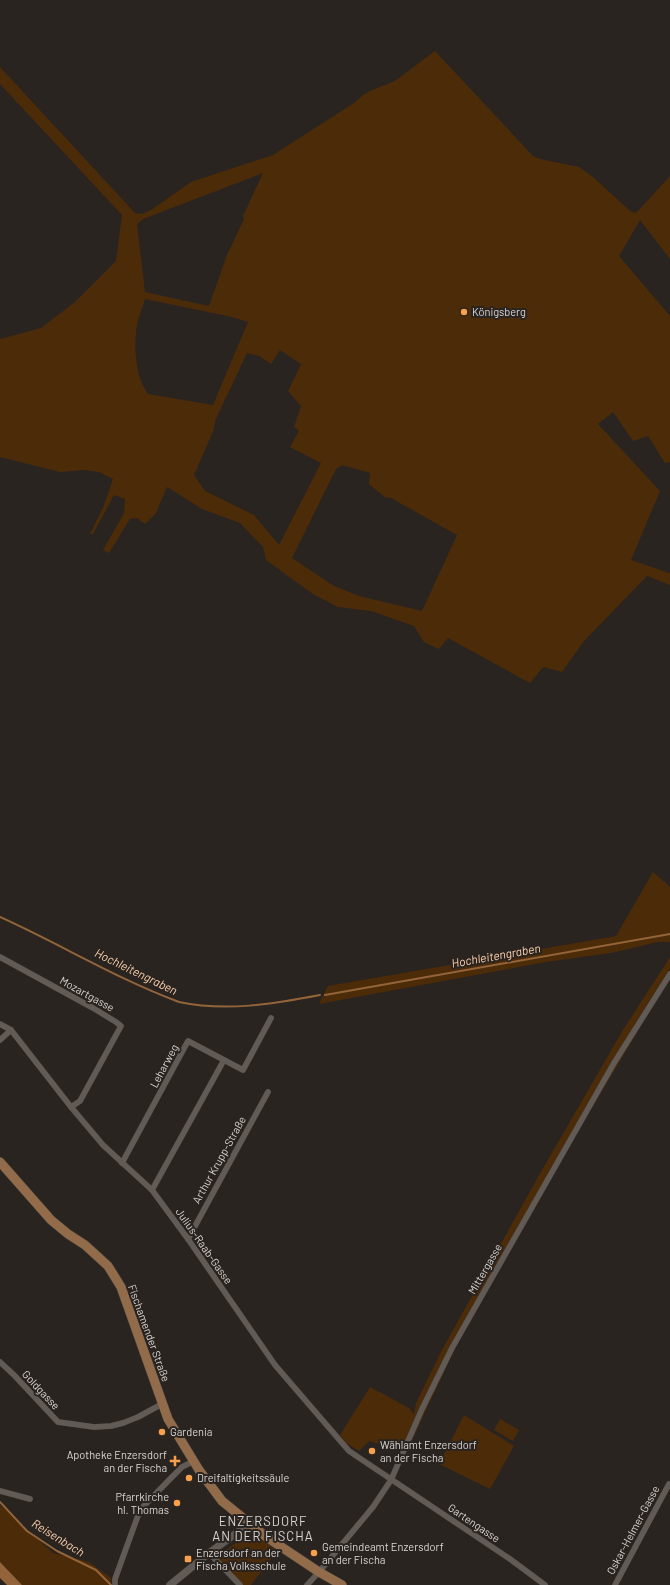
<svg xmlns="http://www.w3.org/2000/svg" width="670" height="1585" viewBox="0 0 670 1585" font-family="Barlow,sans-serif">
	<rect width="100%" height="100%" fill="#2a2420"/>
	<!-- green -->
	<g fill="#4c2b09" fill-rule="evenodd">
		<path d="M 435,51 L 533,156 L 540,159 L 579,167 L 593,177 L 629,210 L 635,213 L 638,211 L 670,176 L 670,259 L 640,220 L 619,256 L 670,316 L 670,462 L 665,463 L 648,436 L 633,441 L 613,412 L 598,424 L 660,491 L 631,560 L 669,573 L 670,572 L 670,585 L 647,576 L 584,641 L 562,672 L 543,667 L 530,683 L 448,638 L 439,649 L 424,642 L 414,626 L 371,611 L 338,607 L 313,594 L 266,560 L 263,547 L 240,523 L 202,509 L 167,487 L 156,513 L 145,524 L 137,518 L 130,519 L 109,553 L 103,550 L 124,513 L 125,499 L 114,495 L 93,534 L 90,534 L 103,508 L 113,479 L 99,472 L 84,470 L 60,472 L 0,457 L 0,339 L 41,328 L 75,302 L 116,261 L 122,215 L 0,84 L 0,67 L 135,213 L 142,214 L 151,210 L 191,182 L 273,155 L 354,103 L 363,95 L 372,90 L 395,81 ZM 263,173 L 243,216 L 244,219 L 227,255 L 209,306 L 145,292 L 137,224 L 143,219 ZM 145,299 L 232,317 L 248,322 L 213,405 L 148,394 C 136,378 134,351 136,332 C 137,321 142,309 145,299 ZM 280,350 L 301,364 L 288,391 L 301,406 L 294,427 L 299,431 L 290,447 L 321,463 L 279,545 L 254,515 L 205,491 L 194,475 L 214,429 L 215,421 L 247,353 L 259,356 L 271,364 ZM 342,465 L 370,473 L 369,484 L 385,497 L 391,498 L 457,535 L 422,611 L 359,596 L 334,586 L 292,558 L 336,469 Z"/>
		<path d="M 653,872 L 670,887 L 670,942 L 658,942 L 611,953 L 546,962 L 319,1004 L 328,986 L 616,936 Z"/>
		<path d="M 670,957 L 670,968 L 633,1027 L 638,1031 L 582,1124 L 457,1345 L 426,1410 L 407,1452 L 369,1441 L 359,1451 L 346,1443 L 340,1435 L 370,1387 L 409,1408 L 414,1415 L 416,1403 L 442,1350 L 538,1177 L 623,1030 Z"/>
		<path d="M 464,1415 L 514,1446 L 490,1489 L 439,1464 Z"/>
		<path d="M 500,1419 L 519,1430 L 513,1441 L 494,1430 Z"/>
		<path d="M 0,1505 L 53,1553 L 89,1562 L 111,1578 L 111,1585 L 22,1585 L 0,1562 Z"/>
		<path d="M 246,1538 L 259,1538 L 277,1551 L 251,1585 L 242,1585 L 215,1557 L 234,1544 Z"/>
	</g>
	<!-- water -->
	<path fill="#93643a" d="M 0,1562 L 22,1585 L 7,1585 L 0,1578 Z"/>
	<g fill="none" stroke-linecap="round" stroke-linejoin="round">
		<!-- stream -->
		<g stroke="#93643a" stroke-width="2">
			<path d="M 0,917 C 60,944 117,979 179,1002 C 226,1012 273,1004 320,995"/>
			<path d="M 325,995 L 670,934"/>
			<path d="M 0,1502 L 27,1531 L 57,1551 L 96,1570 L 111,1585"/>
		</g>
		<defs>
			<g id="minor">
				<path d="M 0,957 L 93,1008 L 116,1022 L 121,1026 L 80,1101 L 71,1107"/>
				<path d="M 0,1024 L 11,1030 L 71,1107 L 103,1145 L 152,1190 L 188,1239 L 275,1365 L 349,1451 L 510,1559 L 545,1585"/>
				<path d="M 0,1040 L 11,1030"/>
				<path d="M 122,1163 L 188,1041 L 243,1070 L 271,1018"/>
				<path d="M 152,1190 L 224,1060"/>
				<path d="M 188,1239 L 268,1092"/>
				<path d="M 0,1362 L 14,1375 L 58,1422 L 94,1427 L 111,1426 L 123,1423 L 138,1417 L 162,1404"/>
				<path d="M 0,1491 L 30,1499"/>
				<path d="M 209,1553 L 240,1585"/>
				<path d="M 115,1585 L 115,1579 L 140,1510 L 170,1479 L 182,1467 L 194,1461"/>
				<path d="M 307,1585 L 319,1572 L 373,1507 L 391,1480 L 422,1409 L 452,1348 L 614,1063 L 670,974"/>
				<path d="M 615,1585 L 669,1484 L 670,1485"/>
			</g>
			<path id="tertiary" d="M 170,1585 L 209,1553 L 249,1524"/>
			<path id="primary" d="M 0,1162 L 51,1220 L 68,1234 L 85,1245 L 108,1266 L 121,1287 L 168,1419 L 199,1470 L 222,1501 L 265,1536 L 319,1572 L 342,1585"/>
		</defs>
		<!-- minor casing -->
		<use href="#minor" stroke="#46413d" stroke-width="6"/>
		<!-- tertiary casing -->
		<use href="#tertiary" stroke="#46413d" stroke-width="8"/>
		<!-- primary casing -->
		<use href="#primary" stroke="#46413d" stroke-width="10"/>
		<!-- minor -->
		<use href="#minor" stroke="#615a55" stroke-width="5.5"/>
		<!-- tertiary -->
		<use href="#tertiary" stroke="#615a55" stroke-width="7"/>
		<!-- primary -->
		<use href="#primary" stroke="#926c4a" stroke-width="9"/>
	</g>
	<!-- markers -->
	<g fill="#f9a04d" stroke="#2a2420" stroke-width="1.5">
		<circle cx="464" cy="312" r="4"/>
		<circle cx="162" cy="1432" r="4"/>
		<circle cx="372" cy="1451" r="4"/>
		<path d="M173 1455h4v4h4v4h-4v4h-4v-4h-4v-4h4z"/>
		<circle cx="189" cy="1478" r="4"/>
		<circle cx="177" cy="1503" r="4"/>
		<circle cx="314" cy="1553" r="4"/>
		<rect x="184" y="1555" width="8" height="8" rx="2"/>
	</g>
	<g text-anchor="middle" stroke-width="4" stroke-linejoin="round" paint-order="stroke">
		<!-- poi labels -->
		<g font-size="11" fill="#d9d5d2" stroke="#2a2420" text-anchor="start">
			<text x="472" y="316">Königsberg</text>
			<text x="170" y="1436">Gardenia</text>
			<text x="380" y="1449">Wählamt Enzersdorf<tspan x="380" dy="13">an der Fischa</tspan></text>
			<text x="167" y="1459" text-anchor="end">Apotheke Enzersdorf<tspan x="167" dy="13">an der Fischa</tspan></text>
			<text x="197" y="1482">Dreifaltigkeitssäule</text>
			<text x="169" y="1501" text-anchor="end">Pfarrkirche<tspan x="169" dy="13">hl. Thomas</tspan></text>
			<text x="322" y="1551">Gemeindeamt Enzersdorf<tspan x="322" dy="13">an der Fischa</tspan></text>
			<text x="196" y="1557">Enzersdorf an der<tspan x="196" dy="13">Fischa Volksschule</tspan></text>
		</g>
		<!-- street labels -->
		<g font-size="11" fill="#d9d5d2" stroke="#2a2420">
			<text transform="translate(87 994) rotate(29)" y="4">Mozartgasse</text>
			<text transform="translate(164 1066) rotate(-62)" y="4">Leharweg</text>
			<text transform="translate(219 1160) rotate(-61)" y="4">Arthur Krupp-Straße</text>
			<text transform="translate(204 1246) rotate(55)" y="4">Julius-Raab-Gasse</text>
			<text transform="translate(485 1269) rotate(-60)" y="4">Mittergasse</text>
			<text transform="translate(149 1333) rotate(70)" y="4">Fischamender Straße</text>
			<text transform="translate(41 1390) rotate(47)" y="4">Goldgasse</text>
			<text transform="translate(474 1523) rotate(34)" y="4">Gartengasse</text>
			<text transform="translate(633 1530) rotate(-62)" y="4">Oskar-Helmer-Gasse</text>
		</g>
		<!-- water labels -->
		<g font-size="12" font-style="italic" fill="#fdd1ae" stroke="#2a2420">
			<text transform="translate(496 956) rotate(-10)" y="4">Hochleitengraben</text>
			<text transform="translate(136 972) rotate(26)" y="4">Hochleitengraben</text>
			<text transform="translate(58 1538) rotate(32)" y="4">Reisenbach</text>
		</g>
		<!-- quarter labels -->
		<g font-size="13" letter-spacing="1" fill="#d9d5d2" stroke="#2a2420">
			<text x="263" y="1526">ENZERSDORF<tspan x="263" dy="15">AN DER FISCHA</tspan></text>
		</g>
	</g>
</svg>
